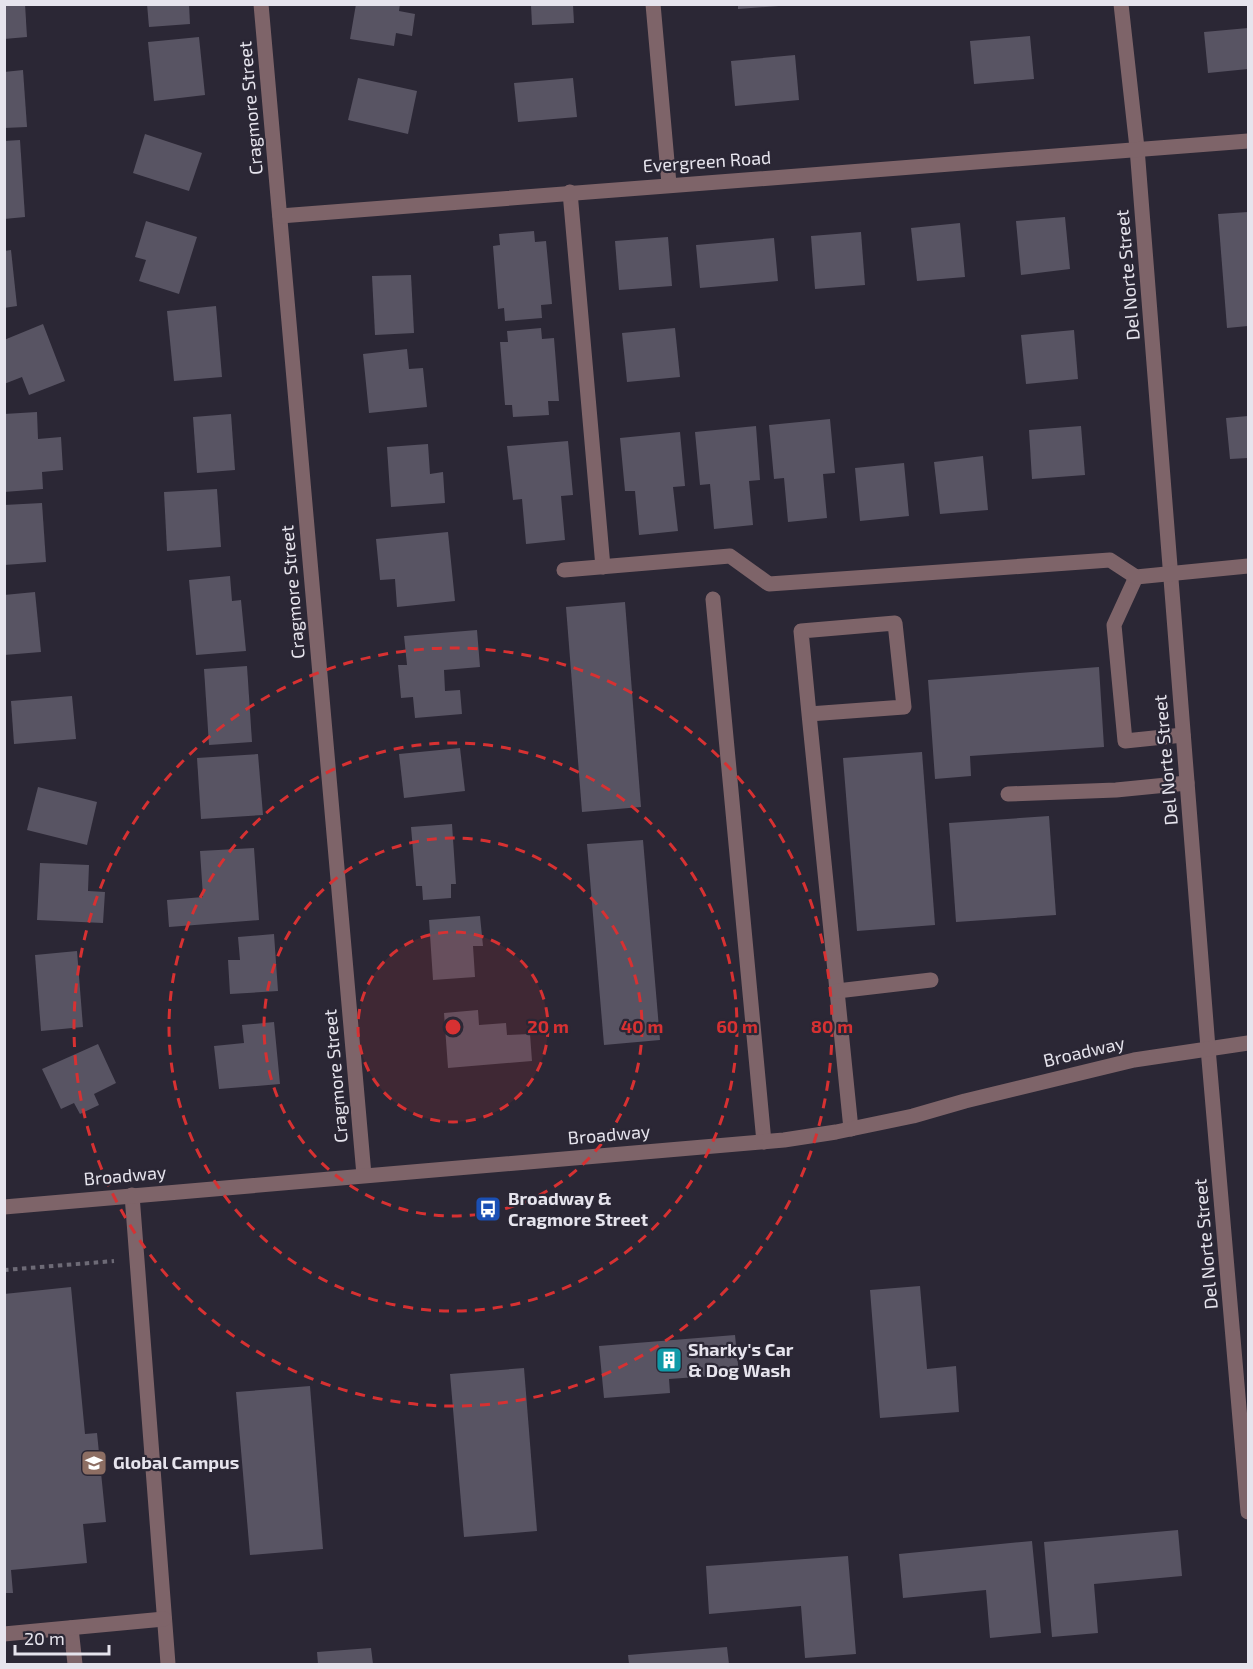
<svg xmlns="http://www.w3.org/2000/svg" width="1253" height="1669" viewBox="0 0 1253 1669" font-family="'Exo 2',sans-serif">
	<rect width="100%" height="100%" fill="#2b2735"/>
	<!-- building -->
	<g fill="#585463">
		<path d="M 4,4 L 25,4 L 27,37 L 4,39 Z"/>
		<path d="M 147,4 L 189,4 L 190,24 L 149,27 Z"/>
		<path d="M 356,4 L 400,4 L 399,11 L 415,14 L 412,36 L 396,33 L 394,46 L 350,39 Z"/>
		<path d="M 738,4 L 779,4 L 779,6 L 738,9 Z"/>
		<path d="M 531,5 L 573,5 L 574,23 L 532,25 Z"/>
		<path d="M 1248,28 L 1248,69 L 1208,73 L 1204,32 Z"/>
		<path d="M 1030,36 L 1034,79 L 974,84 L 970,41 Z"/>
		<path d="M 199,37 L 205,95 L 154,101 L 148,42 Z"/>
		<path d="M 795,55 L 799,100 L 735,106 L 731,61 Z"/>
		<path d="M 23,70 L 27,127 L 4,128 L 4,72 Z"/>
		<path d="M 358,78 L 417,91 L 408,134 L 348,120 Z"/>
		<path d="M 573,78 L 577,117 L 518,122 L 514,83 Z"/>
		<path d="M 145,134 L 202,153 L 189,191 L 133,173 Z"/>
		<path d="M 20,140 L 25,217 L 4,219 L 4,141 Z"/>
		<path d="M 1248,212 L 1248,326 L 1227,328 L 1218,214 Z"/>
		<path d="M 1065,217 L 1070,269 L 1021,275 L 1016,221 Z"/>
		<path d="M 146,221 L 197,237 L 179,294 L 139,281 L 146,260 L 135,257 Z"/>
		<path d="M 960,223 L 965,277 L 917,281 L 911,228 Z"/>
		<path d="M 534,231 L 535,242 L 546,241 L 552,304 L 541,305 L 542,318 L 505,321 L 504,308 L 498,309 L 493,246 L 500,245 L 499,234 Z"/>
		<path d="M 861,232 L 865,285 L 815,289 L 811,236 Z"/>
		<path d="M 668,237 L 672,286 L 619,290 L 615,241 Z"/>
		<path d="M 774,238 L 778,281 L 700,288 L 696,245 Z"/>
		<path d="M 11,250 L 17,306 L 4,308 L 4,251 Z"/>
		<path d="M 411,275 L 414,333 L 375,335 L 372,276 Z"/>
		<path d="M 216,306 L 222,377 L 174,381 L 167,311 Z"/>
		<path d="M 43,324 L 65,381 L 29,395 L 22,377 L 4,384 L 4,340 Z"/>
		<path d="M 541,328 L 542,339 L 554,338 L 559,401 L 548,401 L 549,415 L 513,417 L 512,405 L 505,405 L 500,342 L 508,342 L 507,331 Z"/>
		<path d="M 675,328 L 680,377 L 627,382 L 622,333 Z"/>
		<path d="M 1074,330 L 1078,379 L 1026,384 L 1021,335 Z"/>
		<path d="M 407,349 L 409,369 L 423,368 L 427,407 L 369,413 L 363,354 Z"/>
		<path d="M 37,412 L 38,439 L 61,437 L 63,470 L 42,472 L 43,489 L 4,492 L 4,414 Z"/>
		<path d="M 231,414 L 235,470 L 197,473 L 193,417 Z"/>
		<path d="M 1248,416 L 1248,458 L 1230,459 L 1226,418 Z"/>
		<path d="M 830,419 L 835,473 L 823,474 L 827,518 L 788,522 L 784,478 L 774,479 L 769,425 Z"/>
		<path d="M 756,426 L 760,480 L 749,481 L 753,525 L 714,529 L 710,484 L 700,485 L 695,432 Z"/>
		<path d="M 1081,426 L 1085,475 L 1032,479 L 1029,430 Z"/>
		<path d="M 680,432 L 685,486 L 673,487 L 678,531 L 639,535 L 635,491 L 625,491 L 620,438 Z"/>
		<path d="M 568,441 L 573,495 L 561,496 L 565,540 L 526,544 L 522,499 L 513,500 L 507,446 Z"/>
		<path d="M 428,444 L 430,474 L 443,472 L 445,503 L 391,507 L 387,447 Z"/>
		<path d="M 983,456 L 988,510 L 940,514 L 934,462 Z"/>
		<path d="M 904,463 L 909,516 L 860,521 L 855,468 Z"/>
		<path d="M 217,489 L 221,547 L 167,551 L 164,492 Z"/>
		<path d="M 42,503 L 46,562 L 4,565 L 4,505 Z"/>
		<path d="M 448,532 L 455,601 L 397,607 L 395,579 L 380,580 L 376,539 Z"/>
		<path d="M 230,576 L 232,601 L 241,600 L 246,651 L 196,655 L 189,580 Z"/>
		<path d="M 35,592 L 41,652 L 4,655 L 4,595 Z"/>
		<path d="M 625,602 L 641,807 L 582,812 L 566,607 Z"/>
		<path d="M 477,630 L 480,667 L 444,670 L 445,691 L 460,690 L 462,714 L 415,718 L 413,697 L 401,698 L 398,665 L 407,665 L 404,636 Z"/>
		<path d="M 247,666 L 252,742 L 209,745 L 204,669 Z"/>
		<path d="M 1099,667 L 1104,747 L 970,756 L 971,776 L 935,779 L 928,680 Z"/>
		<path d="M 72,696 L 76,739 L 14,744 L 11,701 Z"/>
		<path d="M 460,748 L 465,791 L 404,798 L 399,754 Z"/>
		<path d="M 922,752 L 935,925 L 857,931 L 843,758 Z"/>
		<path d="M 258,754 L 263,815 L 201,819 L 197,758 Z"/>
		<path d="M 38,787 L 97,802 L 87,845 L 27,830 Z"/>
		<path d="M 1049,816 L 1056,915 L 956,922 L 949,823 Z"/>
		<path d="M 452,824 L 456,884 L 451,884 L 451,898 L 423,900 L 422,886 L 416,886 L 411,827 Z"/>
		<path d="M 643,840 L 660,1040 L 604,1045 L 587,844 Z"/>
		<path d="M 254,848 L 259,920 L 169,927 L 167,900 L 203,897 L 200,851 Z"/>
		<path d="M 40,863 L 89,865 L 88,891 L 105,892 L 103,923 L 37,920 Z"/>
		<path d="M 480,916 L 483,946 L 473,946 L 475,977 L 433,980 L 429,920 Z"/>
		<path d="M 274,934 L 278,991 L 230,994 L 228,960 L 240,960 L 238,937 Z"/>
		<path d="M 77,951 L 83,1027 L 41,1031 L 35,955 Z"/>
		<path d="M 478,1010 L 479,1025 L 506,1023 L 507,1035 L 530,1034 L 532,1061 L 448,1068 L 444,1013 Z"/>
		<path d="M 274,1022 L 280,1084 L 219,1089 L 214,1046 L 244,1043 L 242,1025 Z"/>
		<path d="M 98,1044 L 116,1083 L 94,1094 L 99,1105 L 80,1114 L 74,1103 L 61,1109 L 42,1069 Z"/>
		<path d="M 920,1286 L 927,1369 L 956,1366 L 959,1412 L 880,1418 L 870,1290 Z"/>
		<path d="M 71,1287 L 85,1434 L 97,1433 L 106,1522 L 83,1524 L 87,1563 L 11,1570 L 13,1593 L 4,1593 L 4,1294 Z"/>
		<path d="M 735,1335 L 739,1374 L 669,1379 L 670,1393 L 604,1398 L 599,1346 Z"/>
		<path d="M 524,1368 L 537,1531 L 464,1537 L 450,1374 Z"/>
		<path d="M 310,1386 L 323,1549 L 250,1555 L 236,1392 Z"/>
		<path d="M 1178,1530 L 1182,1576 L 1094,1584 L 1098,1633 L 1052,1637 L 1044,1542 Z"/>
		<path d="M 1032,1541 L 1041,1633 L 990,1638 L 986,1590 L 903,1598 L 899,1554 Z"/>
		<path d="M 848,1556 L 856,1654 L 805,1658 L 801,1606 L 709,1614 L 706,1566 Z"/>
		<path d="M 727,1647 L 729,1664 L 629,1664 L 628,1655 Z"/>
		<path d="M 371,1648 L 373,1664 L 318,1664 L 317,1652 Z"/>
	</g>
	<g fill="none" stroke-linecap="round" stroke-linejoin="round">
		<!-- path -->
		<path stroke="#6d6a76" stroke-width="4" stroke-dasharray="4.5 4.5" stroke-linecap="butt" d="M 4,1270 L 114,1261"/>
		<!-- service -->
		<g stroke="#7e6469" stroke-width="15">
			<path d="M 1136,577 L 1114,625 L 1125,741 L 1183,735"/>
			<path d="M 713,599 L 764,1142"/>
			<path d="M 809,714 L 801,631 L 895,623 L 904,707 L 809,714 L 851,1129"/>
			<path d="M 1008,794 L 1116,790 L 1187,783"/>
			<path d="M 837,991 L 931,980"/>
			<path d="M 132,1195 L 168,1664"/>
			<path d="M 71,1628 L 75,1664"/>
			<path d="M 4,1634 L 164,1619"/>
		</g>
		<!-- minor -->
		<g stroke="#7e6469" stroke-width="15">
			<path d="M 261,4 L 364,1175"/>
			<path d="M 653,4 L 669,184"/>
			<path d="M 1121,4 L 1137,148 L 1208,1048 L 1248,1512"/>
			<path d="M 570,192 L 603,567"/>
			<path d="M 280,216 L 1248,141"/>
			<path d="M 564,570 L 730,556 L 769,584 L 1110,560 L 1136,577 L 1248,566"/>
		</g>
		<!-- tertiary -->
		<path stroke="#7e6469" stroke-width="15" d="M 4,1207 L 784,1140 L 836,1132 L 913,1116 L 965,1101 L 1134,1060 L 1248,1043"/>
	</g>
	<!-- distance rings -->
	<circle cx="453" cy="1027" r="95" fill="#d73132" fill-opacity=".12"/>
	<g fill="none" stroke="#d73132" stroke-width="3" stroke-dasharray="10 8">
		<circle cx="453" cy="1027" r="95"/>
		<circle cx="453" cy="1027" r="189"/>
		<circle cx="453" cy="1027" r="284"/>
		<circle cx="453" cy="1027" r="379"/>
	</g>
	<!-- icons -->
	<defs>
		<symbol id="bus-square" viewBox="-11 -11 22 22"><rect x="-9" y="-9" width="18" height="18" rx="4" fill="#1a4fb4" stroke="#2b2735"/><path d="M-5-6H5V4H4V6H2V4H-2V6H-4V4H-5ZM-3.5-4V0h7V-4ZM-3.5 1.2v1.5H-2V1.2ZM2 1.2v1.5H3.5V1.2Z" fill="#fff"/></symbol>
		<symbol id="building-square" viewBox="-11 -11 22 22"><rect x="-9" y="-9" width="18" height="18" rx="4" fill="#0f9aa8" stroke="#2b2735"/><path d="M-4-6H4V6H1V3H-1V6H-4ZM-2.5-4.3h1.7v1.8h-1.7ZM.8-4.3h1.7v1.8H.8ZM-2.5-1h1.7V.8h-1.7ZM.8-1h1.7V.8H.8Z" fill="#fff"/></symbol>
		<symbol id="school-square" viewBox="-11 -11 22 22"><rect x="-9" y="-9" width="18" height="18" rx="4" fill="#8d6e63" stroke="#2b2735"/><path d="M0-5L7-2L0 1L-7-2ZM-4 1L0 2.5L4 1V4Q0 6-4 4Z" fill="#fff"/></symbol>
	</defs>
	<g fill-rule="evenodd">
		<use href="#bus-square" x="473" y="1194" width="30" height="30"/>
		<use href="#building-square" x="654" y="1345" width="30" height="30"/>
		<use href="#school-square" x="79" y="1448" width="30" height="30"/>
	</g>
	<g text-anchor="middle" stroke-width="4.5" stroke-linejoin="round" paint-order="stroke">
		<!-- street labels -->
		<g font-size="18" fill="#e6e4ed" stroke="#2b2735">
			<text transform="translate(251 108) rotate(-95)" y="6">Cragmore Street</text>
			<text transform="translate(707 162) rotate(-4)" y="6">Evergreen Road</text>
			<text transform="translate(1128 275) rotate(-95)" y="6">Del Norte Street</text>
			<text transform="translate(293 592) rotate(-95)" y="6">Cragmore Street</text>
			<text transform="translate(1166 760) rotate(-95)" y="6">Del Norte Street</text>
			<text transform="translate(1084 1052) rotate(-13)" y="6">Broadway</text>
			<text transform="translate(336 1076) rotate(-95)" y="6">Cragmore Street</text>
			<text transform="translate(609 1135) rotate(-5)" y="6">Broadway</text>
			<text transform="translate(125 1176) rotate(-5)" y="6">Broadway</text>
			<text transform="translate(1206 1244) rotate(-95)" y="6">Del Norte Street</text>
		</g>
		<!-- poi labels -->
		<g font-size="18" font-weight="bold" fill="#e6e4ed" stroke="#2b2735" text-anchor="start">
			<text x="508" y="1205">Broadway &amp;<tspan x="508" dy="21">Cragmore Street</tspan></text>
			<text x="688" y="1356">Sharky's Car<tspan x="688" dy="21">&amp; Dog Wash</tspan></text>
			<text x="113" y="1469">Global Campus</text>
		</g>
	</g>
	<circle cx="453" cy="1027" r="9" fill="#d73132" stroke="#2b2735" stroke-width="3"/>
	<g font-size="18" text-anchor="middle" font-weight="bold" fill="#d73132" stroke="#2b2735" stroke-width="4.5" stroke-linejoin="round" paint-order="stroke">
		<text x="548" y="1033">20 m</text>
		<text x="642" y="1033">40 m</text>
		<text x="737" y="1033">60 m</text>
		<text x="832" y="1033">80 m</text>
	</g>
	<!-- border -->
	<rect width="1253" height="1669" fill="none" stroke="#e6e4ed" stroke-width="12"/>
	<!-- scale -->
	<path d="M15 1645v9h94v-9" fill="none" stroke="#e6e4ed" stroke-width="3"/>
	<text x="24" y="1645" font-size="18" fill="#e6e4ed" stroke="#2b2735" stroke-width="4.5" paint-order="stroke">20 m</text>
</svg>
